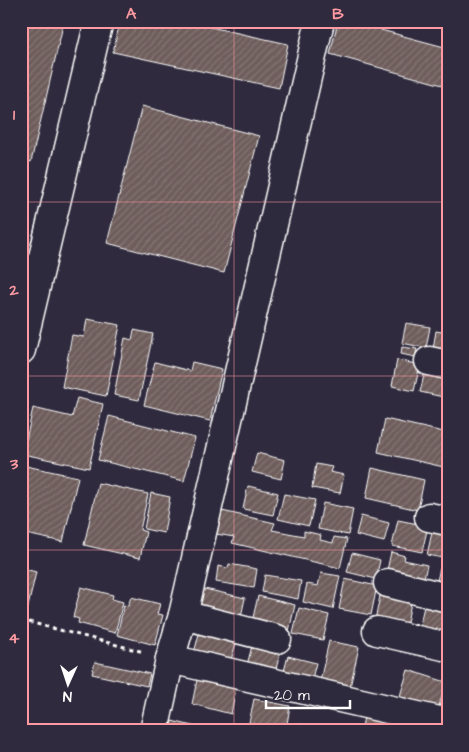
<svg xmlns="http://www.w3.org/2000/svg" width="469" height="752" viewBox="0 0 469 752" font-family="'Architects Daughter',sans-serif">
	<defs>
		<pattern id="building-hatch" width="6" height="6" patternUnits="userSpaceOnUse" patternTransform="scale(1.25)"><rect width="6" height="6" fill="#6e5d5b"/><path d="M-1 1l2-2M0 6l6-6M5 7l2-2" fill="none" stroke="#847574"/></pattern>
	</defs>
	<rect width="100%" height="100%" fill="#2f2a3d"/>
	<filter id="ink" filterUnits="userSpaceOnUse"><feTurbulence type="fractalNoise" baseFrequency=".02" numOctaves="2"/><feDisplacementMap in="SourceGraphic" scale="10" xChannelSelector="R" yChannelSelector="G"/><feConvolveMatrix kernelMatrix="1 2 1 2 8 2 1 2 1" color-interpolation-filters="sRGB"/></filter>
	<g filter="url(#ink)">
		<!-- building -->
		<g fill="url(#building-hatch)" stroke="#fff">
			<path d="M 21,21 L 64,21 L 31,162 L 21,159 Z"/>
			<path d="M 120,21 L 183,21 L 288,44 L 279,88 L 113,52 Z"/>
			<path d="M 338,21 L 384,21 L 381,30 L 448,48 L 448,79 L 446,86 L 330,54 Z"/>
			<path d="M 142,106 L 259,136 L 224,273 L 107,243 Z"/>
			<path d="M 87,319 L 120,325 L 106,396 L 62,387 L 72,335 L 84,337 Z"/>
			<path d="M 406,323 L 430,327 L 426,348 L 402,343 Z"/>
			<path d="M 134,330 L 153,334 L 139,400 L 114,395 L 125,338 L 132,340 Z"/>
			<path d="M 436,331 L 448,333 L 448,351 L 433,349 Z"/>
			<path d="M 402,347 L 417,349 L 415,357 L 401,354 Z"/>
			<path d="M 397,360 L 420,365 L 414,391 L 392,386 Z"/>
			<path d="M 155,362 L 190,371 L 192,362 L 222,369 L 210,421 L 144,405 Z"/>
			<path d="M 425,371 L 448,373 L 448,398 L 420,392 Z"/>
			<path d="M 77,398 L 103,404 L 89,468 L 23,454 L 33,408 L 72,417 Z"/>
			<path d="M 109,416 L 195,438 L 184,481 L 98,460 Z"/>
			<path d="M 385,419 L 448,433 L 448,468 L 378,452 Z"/>
			<path d="M 257,453 L 285,460 L 281,479 L 252,472 Z"/>
			<path d="M 316,464 L 332,467 L 330,472 L 344,475 L 340,493 L 312,488 Z"/>
			<path d="M 21,465 L 78,477 L 63,542 L 21,533 Z"/>
			<path d="M 372,468 L 424,480 L 418,510 L 366,498 Z"/>
			<path d="M 98,483 L 148,494 L 140,530 L 146,532 L 140,558 L 84,545 Z"/>
			<path d="M 248,486 L 278,493 L 273,515 L 243,509 Z"/>
			<path d="M 151,493 L 170,497 L 164,533 L 144,529 Z"/>
			<path d="M 284,494 L 315,500 L 309,526 L 278,519 Z"/>
			<path d="M 323,503 L 353,509 L 348,535 L 318,529 Z"/>
			<path d="M 222,511 L 275,523 L 272,530 L 304,536 L 304,531 L 321,535 L 320,540 L 333,543 L 334,537 L 347,539 L 340,568 L 232,543 L 234,537 L 216,534 Z"/>
			<path d="M 361,516 L 389,523 L 384,542 L 356,535 Z"/>
			<path d="M 398,520 L 428,526 L 422,552 L 392,546 Z"/>
			<path d="M 433,528 L 448,532 L 448,559 L 427,555 Z"/>
			<path d="M 391,552 L 405,556 L 404,560 L 427,565 L 423,583 L 386,575 Z"/>
			<path d="M 352,553 L 380,560 L 376,579 L 347,572 Z"/>
			<path d="M 229,564 L 257,569 L 254,588 L 216,582 L 218,566 L 228,568 Z"/>
			<path d="M 21,568 L 36,572 L 27,611 L 21,610 Z"/>
			<path d="M 440,568 L 448,570 L 448,588 L 436,585 Z"/>
			<path d="M 321,573 L 340,576 L 333,609 L 303,602 L 307,584 L 318,586 Z"/>
			<path d="M 265,575 L 301,581 L 298,599 L 262,592 Z"/>
			<path d="M 345,579 L 377,586 L 371,615 L 339,609 Z"/>
			<path d="M 81,587 L 113,595 L 112,599 L 123,602 L 115,633 L 78,623 L 79,619 L 73,617 Z"/>
			<path d="M 200,588 L 245,598 L 241,617 L 196,608 Z"/>
			<path d="M 258,596 L 295,605 L 289,631 L 252,622 Z"/>
			<path d="M 380,596 L 411,603 L 406,627 L 375,620 Z"/>
			<path d="M 131,597 L 160,604 L 157,614 L 163,615 L 155,645 L 117,635 L 124,605 L 128,606 Z"/>
			<path d="M 424,606 L 448,611 L 448,635 L 419,629 Z"/>
			<path d="M 299,608 L 329,615 L 323,640 L 293,634 Z"/>
			<path d="M 200,630 L 237,640 L 230,663 L 194,653 Z"/>
			<path d="M 329,641 L 359,647 L 350,687 L 320,681 Z"/>
			<path d="M 252,646 L 280,654 L 275,672 L 247,665 Z"/>
			<path d="M 288,656 L 316,663 L 311,682 L 283,675 Z"/>
			<path d="M 95,662 L 150,674 L 147,686 L 92,674 Z"/>
			<path d="M 408,670 L 446,682 L 438,710 L 399,699 Z"/>
			<path d="M 197,680 L 236,689 L 231,714 L 192,704 Z"/>
			<path d="M 254,699 L 290,706 L 286,730 L 249,723 Z"/>
			<path d="M 364,717 L 411,728 L 410,731 L 361,731 Z"/>
			<path d="M 172,721 L 213,731 L 170,731 Z"/>
			<path d="M 301,724 L 325,731 L 299,731 Z"/>
		</g>
		<g fill="none" stroke-linecap="round" stroke-linejoin="round">
			<defs>
				<g id="minor">
					<path d="M 21,350 L 99,21"/>
					<path d="M 429,361 L 448,365"/>
					<path d="M 429,517 L 448,521"/>
					<path d="M 388,583 L 448,598"/>
					<path d="M 183,615 L 277,639"/>
					<path d="M 377,631 L 448,647"/>
					<path d="M 170,659 L 448,723"/>
					<path d="M 154,731 L 170,659 L 183,615 L 320,21"/>
				</g>
			</defs>
			<!-- minor casing -->
			<use href="#minor" stroke="#fff" stroke-width="31"/>
			<!-- path -->
			<path stroke="#fff" stroke-width="3" stroke-dasharray="4 4" stroke-linecap="butt" d="M 21,620 L 144,652"/>
			<!-- minor -->
			<use href="#minor" stroke="#2f2a3d" stroke-width="28"/>
		</g>
	</g>
	<!-- grid -->
	<path fill="none" stroke="#ff9aa2" stroke-width="1" stroke-opacity="0.55" d="M 234,21 L 234,731M 21,202 L 448,202M 21,376 L 448,376M 21,550 L 448,550"/>
	<!-- margin -->
	<rect width="469" height="752" fill="none" stroke="#2f2a3d" stroke-width="55"/>
	<!-- north arrow -->
	<g transform="translate(68 684) rotate(183)" stroke="#2f2a3d" stroke-width="4" paint-order="stroke">
	<path d="M0-4L9 19L0 12L-9 19Z" fill="#ffffff"/>
	<text y="-8" font-size="14" font-weight="bold" text-anchor="middle" fill="#ffffff">N</text>
	</g>
	<!-- scale -->
	<path d="M266 700v8h84v-8" fill="none" stroke="#ffffff" stroke-width="2.5"/>
	<text x="274" y="700" font-size="15" fill="#ffffff" stroke="#2f2a3d" stroke-width="4" paint-order="stroke">20 m</text>
	<rect x="28" y="28" width="414" height="696" fill="none" stroke="#ff9aa2" stroke-width="2"/>
	<g font-size="16" text-anchor="middle" font-weight="bold" fill="#ff9aa2">
		<text x="131" y="19">A</text>
		<text x="338" y="19">B</text>
		<text x="14" y="120">1</text>
		<text x="14" y="295">2</text>
		<text x="14" y="469">3</text>
		<text x="14" y="643">4</text>
	</g>
</svg>
